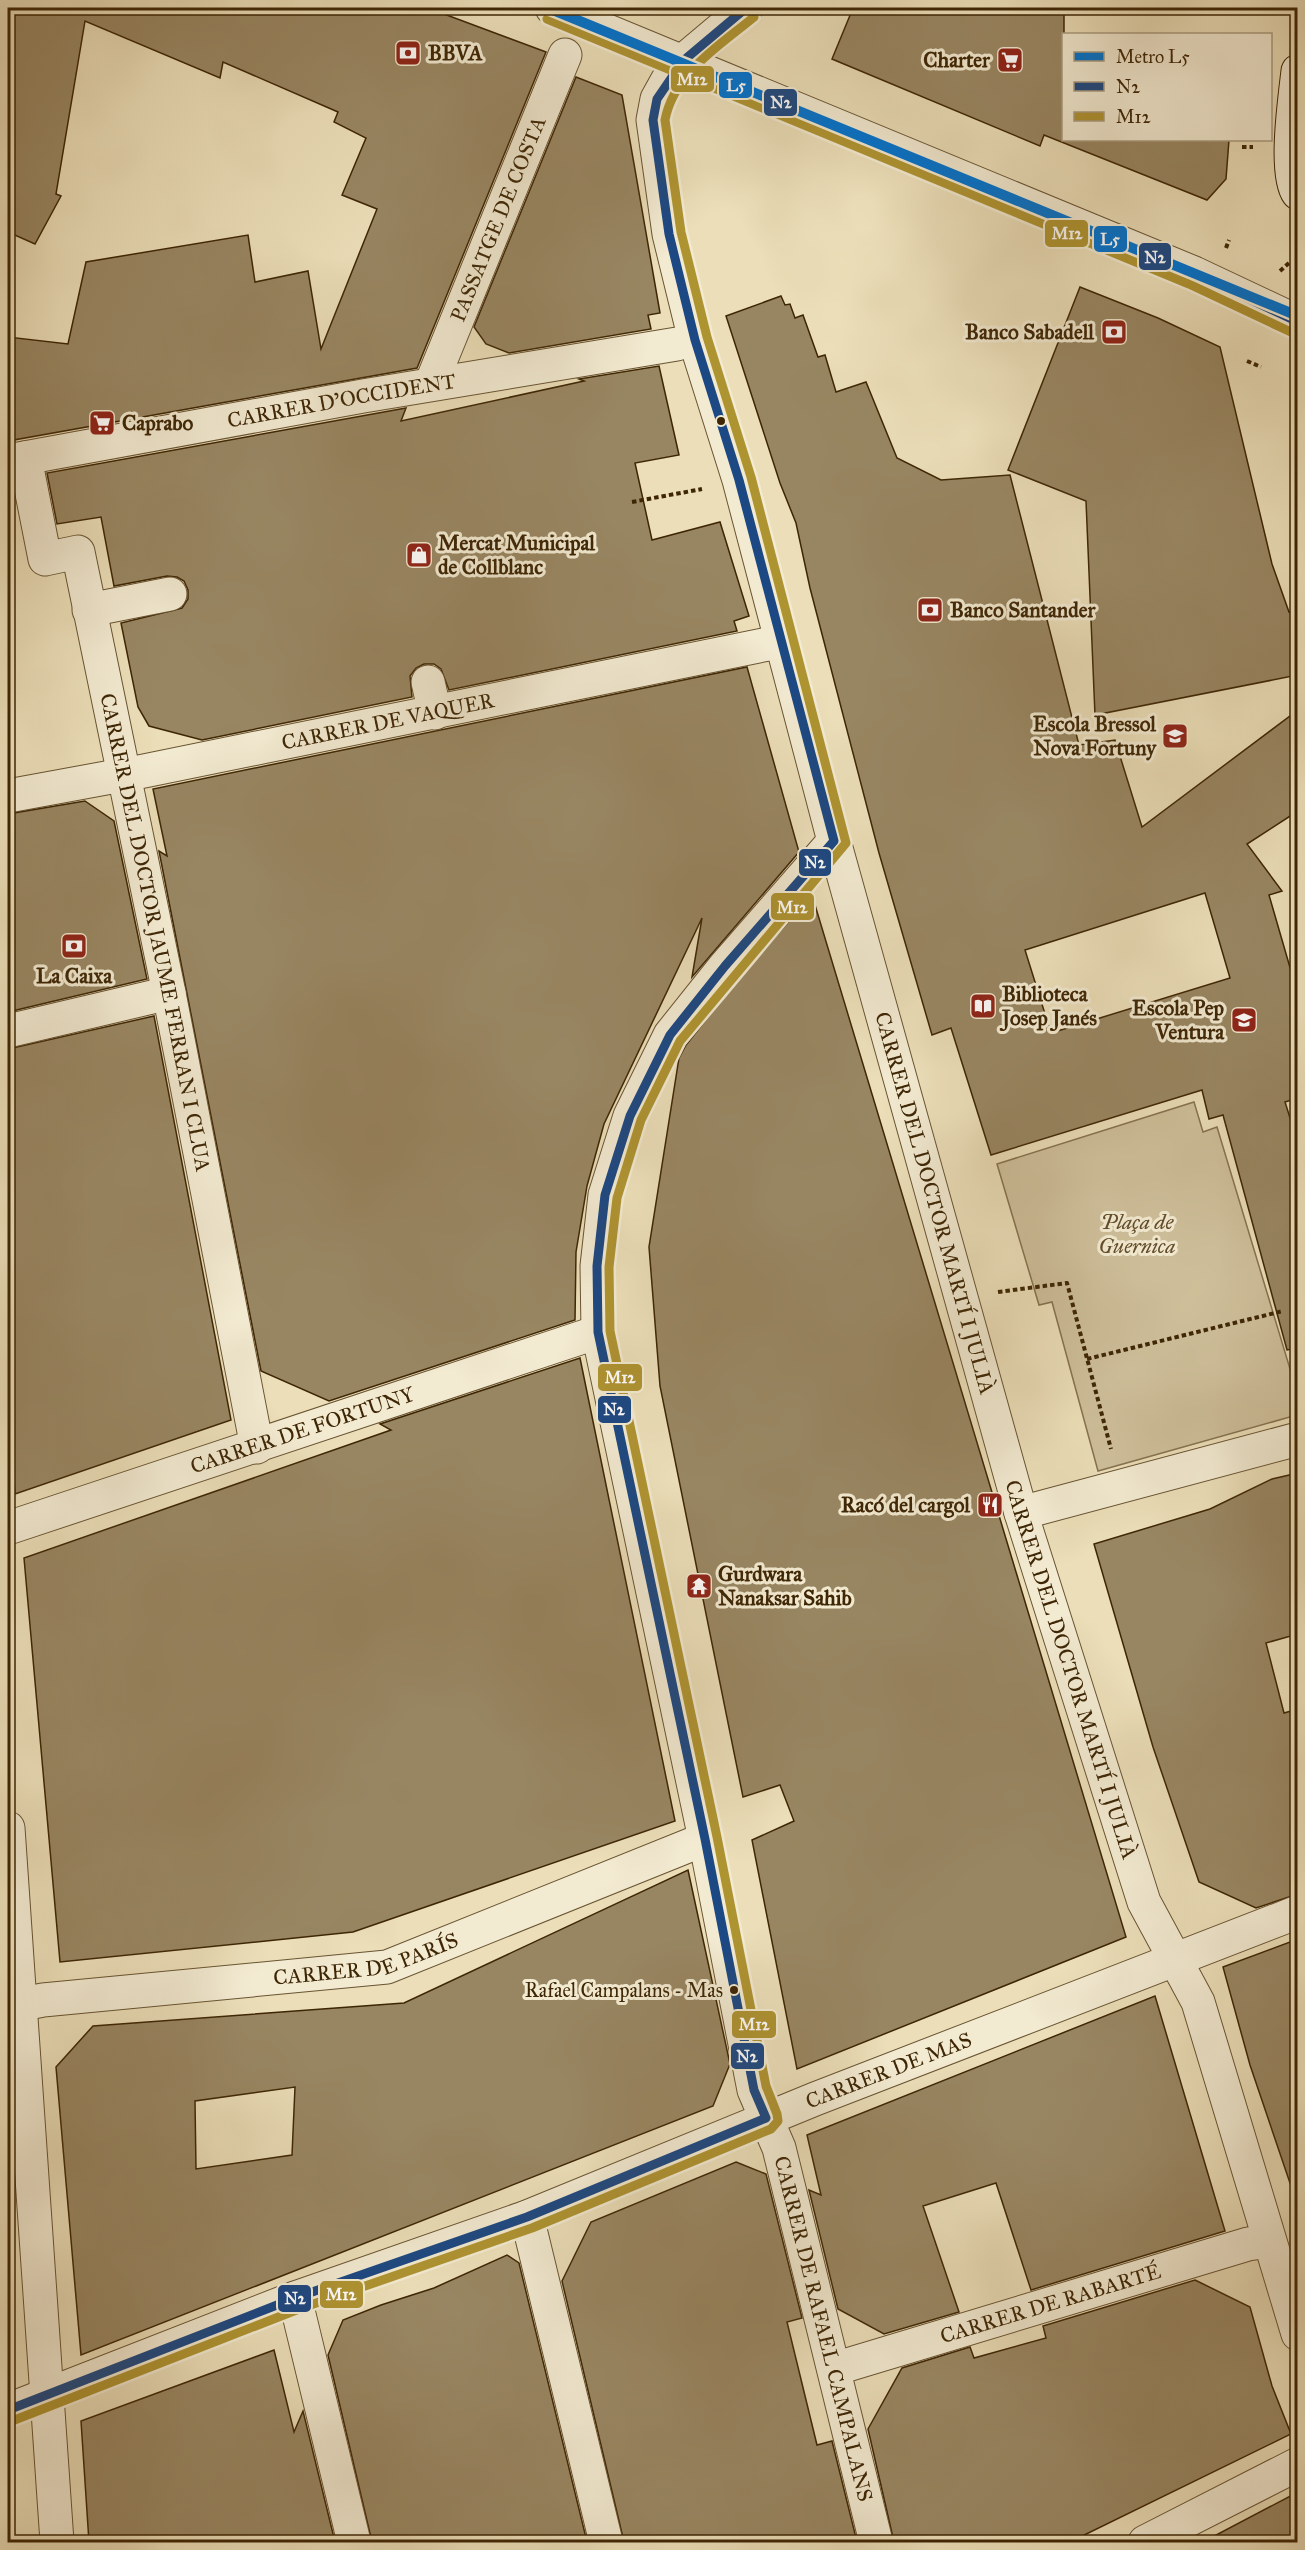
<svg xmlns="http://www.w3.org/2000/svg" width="1305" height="2550" viewBox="0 0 1305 2550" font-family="'IM FELL Great Primer',serif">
	<rect width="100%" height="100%" fill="#ebdeb8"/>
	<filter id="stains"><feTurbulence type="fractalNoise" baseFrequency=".00333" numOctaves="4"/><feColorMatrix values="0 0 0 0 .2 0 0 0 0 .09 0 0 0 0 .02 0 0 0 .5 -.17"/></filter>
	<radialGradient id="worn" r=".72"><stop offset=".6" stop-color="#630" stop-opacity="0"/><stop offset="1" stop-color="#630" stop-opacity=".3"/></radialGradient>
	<!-- green -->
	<path fill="#cebf9a" stroke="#867250" stroke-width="1.5" d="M 1194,1102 L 1203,1132 L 1217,1127 L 1297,1392 L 1297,1415 L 1098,1471 L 1052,1302 L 1039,1305 L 997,1164 Z"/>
	<!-- building -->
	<g fill="#988662" stroke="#3e2605" stroke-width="1.5" fill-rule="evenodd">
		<path d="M 8,8 L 428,8 L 546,52 L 417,368 L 8,441 L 8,337 L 68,344 L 86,262 L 248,235 L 255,282 L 308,271 L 321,349 L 377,209 L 342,195 L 366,138 L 334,122 L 338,112 L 223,62 L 220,78 L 85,21 L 56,194 L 61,196 L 35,244 L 8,232 Z"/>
		<path d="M 853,8 L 1064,8 L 1064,140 L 1229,140 L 1226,179 L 1207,200 L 1044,135 L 1040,146 L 832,59 Z"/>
		<path d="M 576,77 L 622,95 L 660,313 L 648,315 L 651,329 L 509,353 L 486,344 L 474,327 Z"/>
		<path d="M 1080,287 L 1158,318 L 1220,347 L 1272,564 L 1289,612 L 1298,610 L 1298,675 L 1095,715 L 1086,501 L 1008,470 Z"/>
		<path d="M 781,296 L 785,305 L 790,304 L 795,318 L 803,315 L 818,357 L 825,355 L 836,392 L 866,382 L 897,458 L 941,480 L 1010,475 L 1079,745 L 1115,740 L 1142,827 L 1298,710 L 1298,811 L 1247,844 L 1282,891 L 1269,895 L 1298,995 L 1298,1098 L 1285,1102 L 1298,1143 L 1298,1348 L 1287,1350 L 1223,1115 L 1209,1119 L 1202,1090 L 991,1155 L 951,1028 L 932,1035 L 879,853 L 810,588 L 796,523 L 780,483 L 726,316 ZM 1205,893 L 1230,978 L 1051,1033 L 1025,950 Z"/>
		<path d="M 659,366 L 679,455 L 635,463 L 652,540 L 720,522 L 749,616 L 734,621 L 737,631 L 449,690 L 441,669 L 434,664 L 424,664 L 416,668 L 410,676 L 412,697 L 202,740 L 149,726 L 138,707 L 121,623 L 182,608 L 188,599 L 188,590 L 184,581 L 177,577 L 167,576 L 114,586 L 101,517 L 57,524 L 47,473 L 406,408 L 401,421 L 584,381 L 579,379 Z"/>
		<path d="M 747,667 L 799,852 L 692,977 L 702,918 L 604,1124 L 587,1186 L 576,1252 L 575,1320 L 329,1401 L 261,1371 L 159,851 L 167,856 L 153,789 Z"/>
		<path d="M 85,801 L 114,821 L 147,979 L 8,1012 L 8,814 Z"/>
		<path d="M 812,895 L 1126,1937 L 797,2069 L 752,1840 L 794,1821 L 780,1785 L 743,1797 L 660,1386 L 649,1247 L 679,1058 L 686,1045 L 739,978 Z"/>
		<path d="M 154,1016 L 231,1420 L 15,1494 L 8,1408 L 8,1049 Z"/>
		<path d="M 580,1358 L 675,1821 L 353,1932 L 60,1962 L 24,1558 L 391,1430 L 380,1424 Z"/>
		<path d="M 1298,1473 L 1298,1634 L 1266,1643 L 1284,1713 L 1298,1709 L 1298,1894 L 1256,1908 L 1199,1882 L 1153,1747 L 1094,1544 L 1210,1509 L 1272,1479 Z"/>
		<path d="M 688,1870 L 730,2064 L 713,2106 L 81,2355 L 56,2067 L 93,2026 L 404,2003 ZM 295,2087 L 292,2155 L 196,2169 L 195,2101 Z"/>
		<path d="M 1298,1939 L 1298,2188 L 1292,2189 L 1250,2065 L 1223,1967 Z"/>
		<path d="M 1155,1996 L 1225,2231 L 1031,2290 L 996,2183 L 923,2206 L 959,2312 L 884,2334 L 838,2309 L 809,2190 L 821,2195 L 807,2135 Z"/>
		<path d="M 736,2162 L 766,2174 L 802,2318 L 787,2322 L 817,2445 L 832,2441 L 857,2542 L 624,2542 L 562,2281 L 591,2222 Z"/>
		<path d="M 507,2255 L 519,2263 L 587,2542 L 372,2542 L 328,2355 L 343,2320 L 381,2305 L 434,2288 Z"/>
		<path d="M 1195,2280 L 1250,2307 L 1272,2386 L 1291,2434 L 1070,2542 L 894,2542 L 868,2429 L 902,2368 L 970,2347 L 974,2358 L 1046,2338 L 1043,2326 Z"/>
		<path d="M 274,2350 L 294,2432 L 303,2411 L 335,2542 L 89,2542 L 81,2421 Z"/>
		<path d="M 1298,2492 L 1298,2542 L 1203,2542 Z"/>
	</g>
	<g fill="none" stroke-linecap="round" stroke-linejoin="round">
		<defs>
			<g id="street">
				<path d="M 552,8 L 1194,273 L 1298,322"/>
				<path id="s1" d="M 746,8 L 683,61 L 667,81 L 657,99 L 653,120 L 669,234 L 695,340 L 739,480 L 834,841 L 1021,1513 L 1144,1902 L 1198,2002 L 1298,2334"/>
				<path id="s2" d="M 431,384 L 565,55"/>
				<path id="s3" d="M 25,458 L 45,559 L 78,552 L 169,993 L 257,1447"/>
				<path id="s4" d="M 8,461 L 363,396 L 677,344"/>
				<path d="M 89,610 L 170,594"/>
				<path d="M 428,682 L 435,713"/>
				<path id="s5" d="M 8,796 L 144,771 L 768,644"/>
				<path id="s6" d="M 834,841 L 725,966 L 670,1035 L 630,1116 L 605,1195 L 597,1266 L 598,1332 L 705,1839 L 754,2090 L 779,2148 L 876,2542"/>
				<path d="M 8,1031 L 169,993"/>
				<path d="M 1021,1513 L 1298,1439"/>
				<path id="s7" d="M 8,1528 L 598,1332"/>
				<path d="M 8,1828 L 57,2542"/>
				<path id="s8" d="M 8,2007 L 43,2000 L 387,1967 L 705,1839"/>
				<path d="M 527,2217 L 606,2542"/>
				<path d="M 295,2298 L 354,2542"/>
				<path id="s9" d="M 834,2369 L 1248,2244 L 1269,2241"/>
				<path id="s10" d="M 8,2410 L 295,2298 L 527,2217 L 815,2099 L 1298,1912"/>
				<path d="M 1145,2542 L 1298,2464"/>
			</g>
			<path id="secondary" d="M 1298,71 C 1295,97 1284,174 1298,193"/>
		</defs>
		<!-- street casing -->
		<use href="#street" stroke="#695432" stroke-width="35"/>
		<!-- secondary casing -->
		<use href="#secondary" stroke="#3e2605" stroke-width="35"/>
		<!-- path -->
		<g stroke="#3e2605" stroke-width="4" stroke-dasharray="4.5 3" stroke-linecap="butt">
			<path d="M 1242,147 L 1253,147"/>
			<path d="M 1226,248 L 1229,240"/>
			<path d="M 1280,271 L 1298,255"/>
			<path d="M 1247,361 L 1261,367"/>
			<path d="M 632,502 L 702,489"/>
			<path d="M 998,1292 L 1067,1283 L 1111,1449"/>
			<path d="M 1087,1359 L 1283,1311"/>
		</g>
		<!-- street -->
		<use href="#street" stroke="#f2ead1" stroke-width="33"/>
		<!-- secondary -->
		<use href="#secondary" stroke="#f2ead1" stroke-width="33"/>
		<defs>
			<g id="bus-1">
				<path d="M 552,8 L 1194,273 L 1298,322"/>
				<path d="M 8,2410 L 295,2298 L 527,2217 L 766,2118 L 754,2090 L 705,1839 L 598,1332 L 597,1266 L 605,1195 L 630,1116 L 670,1035 L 725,966 L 834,841 L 739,480 L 695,340 L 669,234 L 653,120 L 657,99 L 683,61 L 746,8"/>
			</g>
			<g id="bus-2">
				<path d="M 547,19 L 1189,284 L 1293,333"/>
				<path d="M 12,2421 L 299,2309 L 532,2228 L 771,2129 L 778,2121 L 777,2114 L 766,2086 L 717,1837 L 610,1331 L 609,1267 L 617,1198 L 641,1120 L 680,1041 L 846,843 L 751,477 L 707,337 L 681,232 L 665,120 C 674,73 719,46 754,17"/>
			</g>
		</defs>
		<!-- bus-1 casing -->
		<use href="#bus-1" stroke="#f2ead1" stroke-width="14"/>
		<!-- bus-2 casing -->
		<use href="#bus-2" stroke="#f2ead1" stroke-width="14"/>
		<!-- bus-1 -->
		<use href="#bus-1" stroke="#1c4883" stroke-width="9"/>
		<!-- bus-2 -->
		<use href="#bus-2" stroke="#ae9331" stroke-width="9"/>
		<defs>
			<path id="metro-1" d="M 548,8 L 1298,316"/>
		</defs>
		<!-- metro-1 casing -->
		<use href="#metro-1" stroke="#f2ead1" stroke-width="15"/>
		<!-- metro-1 -->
		<use href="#metro-1" stroke="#0072ce" stroke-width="10"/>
	</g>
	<!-- icons -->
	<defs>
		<symbol id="bank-square" viewBox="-11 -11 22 22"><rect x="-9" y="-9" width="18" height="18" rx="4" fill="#8f2418" stroke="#f2ead1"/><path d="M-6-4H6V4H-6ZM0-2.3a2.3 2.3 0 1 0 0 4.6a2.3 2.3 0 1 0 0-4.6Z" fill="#fff"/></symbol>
		<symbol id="supermarket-square" viewBox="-11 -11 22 22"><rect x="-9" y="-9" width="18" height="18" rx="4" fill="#8f2418" stroke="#f2ead1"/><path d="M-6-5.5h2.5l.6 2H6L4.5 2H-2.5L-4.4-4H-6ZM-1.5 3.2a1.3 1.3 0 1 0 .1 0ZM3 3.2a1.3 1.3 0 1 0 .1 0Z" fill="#fff"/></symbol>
		<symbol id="shop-square" viewBox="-11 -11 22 22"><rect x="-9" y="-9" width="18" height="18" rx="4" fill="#8f2418" stroke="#f2ead1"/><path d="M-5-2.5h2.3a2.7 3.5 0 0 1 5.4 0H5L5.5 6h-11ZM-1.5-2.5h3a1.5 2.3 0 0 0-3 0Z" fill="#fff"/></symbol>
		<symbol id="school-square" viewBox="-11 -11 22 22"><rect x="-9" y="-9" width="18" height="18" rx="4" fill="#8f2418" stroke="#f2ead1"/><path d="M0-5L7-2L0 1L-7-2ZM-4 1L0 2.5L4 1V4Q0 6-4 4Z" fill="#fff"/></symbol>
		<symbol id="library-square" viewBox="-11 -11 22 22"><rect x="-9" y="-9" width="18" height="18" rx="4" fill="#8f2418" stroke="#f2ead1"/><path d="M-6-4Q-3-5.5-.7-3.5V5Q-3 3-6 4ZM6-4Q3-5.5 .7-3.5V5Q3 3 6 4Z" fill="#fff"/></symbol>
		<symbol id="restaurant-square" viewBox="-11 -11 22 22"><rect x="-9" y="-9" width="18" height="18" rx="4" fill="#8f2418" stroke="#f2ead1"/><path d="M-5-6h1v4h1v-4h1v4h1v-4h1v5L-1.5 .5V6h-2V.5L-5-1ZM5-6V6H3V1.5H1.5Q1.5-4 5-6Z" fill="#fff"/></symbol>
		<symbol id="temple-square" viewBox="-11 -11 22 22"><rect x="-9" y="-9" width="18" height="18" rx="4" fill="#8f2418" stroke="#f2ead1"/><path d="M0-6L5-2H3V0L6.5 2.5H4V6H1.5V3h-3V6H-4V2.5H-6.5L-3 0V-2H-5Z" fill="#fff"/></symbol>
	</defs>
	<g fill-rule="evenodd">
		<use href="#bank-square" x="393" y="38" width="30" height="30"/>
		<use href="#supermarket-square" x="995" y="45" width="30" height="30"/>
		<use href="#bank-square" x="1099" y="317" width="30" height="30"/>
		<use href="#supermarket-square" x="87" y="408" width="30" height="30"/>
		<use href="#shop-square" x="404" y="540" width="30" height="30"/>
		<use href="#bank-square" x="915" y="595" width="30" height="30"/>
		<use href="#school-square" x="1160" y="721" width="30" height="30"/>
		<use href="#bank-square" x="59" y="931" width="30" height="30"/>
		<use href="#library-square" x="968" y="991" width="30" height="30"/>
		<use href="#school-square" x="1229" y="1005" width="30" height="30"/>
		<use href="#restaurant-square" x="975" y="1490" width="30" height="30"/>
		<use href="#temple-square" x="684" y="1571" width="30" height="30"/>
	</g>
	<!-- markers -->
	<g fill="#3e2605" stroke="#f2ead1" stroke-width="2">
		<circle cx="721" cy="421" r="5"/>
		<circle cx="734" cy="1990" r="5"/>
	</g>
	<g text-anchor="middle" stroke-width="6" stroke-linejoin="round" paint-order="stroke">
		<!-- bus labels -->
		<g font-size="20" fill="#3e2605" stroke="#f2ead1" text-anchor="end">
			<text x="723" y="1997">Rafael Campalans - Mas</text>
		</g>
		<!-- poi labels -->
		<g font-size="21" font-weight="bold" fill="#3e2605" stroke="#f2ead1" text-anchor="start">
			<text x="428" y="60">BBVA</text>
			<text x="990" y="67" text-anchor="end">Charter</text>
			<text x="1094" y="339" text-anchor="end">Banco Sabadell</text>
			<text x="122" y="430">Caprabo</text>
			<text x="438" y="550">Mercat Municipal<tspan x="438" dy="24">de Collblanc</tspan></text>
			<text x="950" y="617">Banco Santander</text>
			<text x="1156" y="731" text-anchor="end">Escola Bressol<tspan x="1156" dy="24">Nova Fortuny</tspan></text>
			<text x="74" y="983" text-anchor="middle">La Caixa</text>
			<text x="1002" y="1001">Biblioteca<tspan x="1002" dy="24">Josep Janés</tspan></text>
			<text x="1224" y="1015" text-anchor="end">Escola Pep<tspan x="1224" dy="24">Ventura</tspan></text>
			<text x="970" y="1512" text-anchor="end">Racó del cargol</text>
			<text x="718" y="1581">Gurdwara<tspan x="718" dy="24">Nanaksar Sahib</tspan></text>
		</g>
		<!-- street labels -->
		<g font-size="21" fill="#3e2605" stroke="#f2ead1">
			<text dy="7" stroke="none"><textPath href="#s2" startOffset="178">PASSATGE DE COSTA</textPath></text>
			<text dy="7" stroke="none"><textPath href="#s4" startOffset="339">CARRER D'OCCIDENT</textPath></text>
			<text dy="7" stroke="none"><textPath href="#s5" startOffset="387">CARRER DE VAQUER</textPath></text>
			<text dy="7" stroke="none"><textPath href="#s3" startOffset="525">CARRER DEL DOCTOR JAUME FERRAN I CLUA</textPath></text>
			<text dy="7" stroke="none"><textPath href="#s1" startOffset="1270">CARRER DEL DOCTOR MARTÍ I JULIÀ</textPath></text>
			<text dy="7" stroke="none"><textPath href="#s7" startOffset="310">CARRER DE FORTUNY</textPath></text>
			<text dy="7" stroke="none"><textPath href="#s1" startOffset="1756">CARRER DEL DOCTOR MARTÍ I JULIÀ</textPath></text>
			<text dy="7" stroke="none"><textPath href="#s8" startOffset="362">CARRER DE PARÍS</textPath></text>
			<text dy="7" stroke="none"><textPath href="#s10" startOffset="944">CARRER DE MAS</textPath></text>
			<text dy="7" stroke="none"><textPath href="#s9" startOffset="226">CARRER DE RABARTÉ</textPath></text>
			<text dy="7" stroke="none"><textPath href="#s6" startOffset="1588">CARRER DE RAFAEL CAMPALANS</textPath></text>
		</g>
		<!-- park labels -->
		<g font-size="21" font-style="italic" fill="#624c2a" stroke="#f2ead1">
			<text x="1137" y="1229">Plaça de<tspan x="1137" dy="24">Guernica</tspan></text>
		</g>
	</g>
	<g stroke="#f2ead1" stroke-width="2">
		<rect x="670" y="65" width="45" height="28" rx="6" fill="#ae9331"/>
		<rect x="718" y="71" width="35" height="28" rx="6" fill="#0072ce"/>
		<rect x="763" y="88" width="35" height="29" rx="6" fill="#1c4883"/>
		<rect x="1044" y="219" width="45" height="29" rx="6" fill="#ae9331"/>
		<rect x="1093" y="225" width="35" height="28" rx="6" fill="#0072ce"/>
		<rect x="1138" y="242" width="34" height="29" rx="6" fill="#1c4883"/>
		<rect x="798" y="848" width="34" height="29" rx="6" fill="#1c4883"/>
		<rect x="770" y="892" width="45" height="29" rx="6" fill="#ae9331"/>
		<rect x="597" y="1363" width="46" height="29" rx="6" fill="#ae9331"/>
		<rect x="597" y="1395" width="35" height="29" rx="6" fill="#1c4883"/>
		<rect x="731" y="2010" width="46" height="29" rx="6" fill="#ae9331"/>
		<rect x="730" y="2042" width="35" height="28" rx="6" fill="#1c4883"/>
		<rect x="319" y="2280" width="45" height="29" rx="6" fill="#ae9331"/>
		<rect x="277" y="2284" width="35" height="29" rx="6" fill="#1c4883"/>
	</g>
	<g font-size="16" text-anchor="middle" font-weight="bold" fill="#fff">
		<text x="692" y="85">M12</text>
		<text x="736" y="91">L5</text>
		<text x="781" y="108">N2</text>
		<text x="1067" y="239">M12</text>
		<text x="1110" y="245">L5</text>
		<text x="1155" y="263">N2</text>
		<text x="815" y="868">N2</text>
		<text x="792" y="913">M12</text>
		<text x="620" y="1383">M12</text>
		<text x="614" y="1415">N2</text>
		<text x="754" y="2030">M12</text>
		<text x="747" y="2062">N2</text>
		<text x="341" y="2300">M12</text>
		<text x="295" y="2304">N2</text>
	</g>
	<!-- margin -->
	<rect width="1305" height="2550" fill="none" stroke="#ebdeb8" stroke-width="30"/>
	<rect x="9" y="9" width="1287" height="2532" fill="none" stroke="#3e2605" stroke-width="3"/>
	<rect x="15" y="15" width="1275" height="2520" fill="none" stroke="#3e2605" stroke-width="1.5"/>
	<!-- legend -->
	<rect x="1062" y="33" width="210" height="108" fill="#f2ead1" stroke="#aa9c7f" stroke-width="1.5"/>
	<rect x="1074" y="52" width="30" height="9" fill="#0072ce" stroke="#aa9c7f" stroke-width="1.5"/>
	<text x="1116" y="63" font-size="18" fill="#3e2605">Metro L5</text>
	<rect x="1074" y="82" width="30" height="9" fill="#1c4883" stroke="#aa9c7f" stroke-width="1.5"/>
	<text x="1116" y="93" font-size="18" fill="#3e2605">N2</text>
	<rect x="1074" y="112" width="30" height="9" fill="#ae9331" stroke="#aa9c7f" stroke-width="1.5"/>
	<text x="1116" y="123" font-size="18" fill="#3e2605">M12</text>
	<rect width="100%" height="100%" filter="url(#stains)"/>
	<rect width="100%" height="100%" fill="url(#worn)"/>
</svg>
